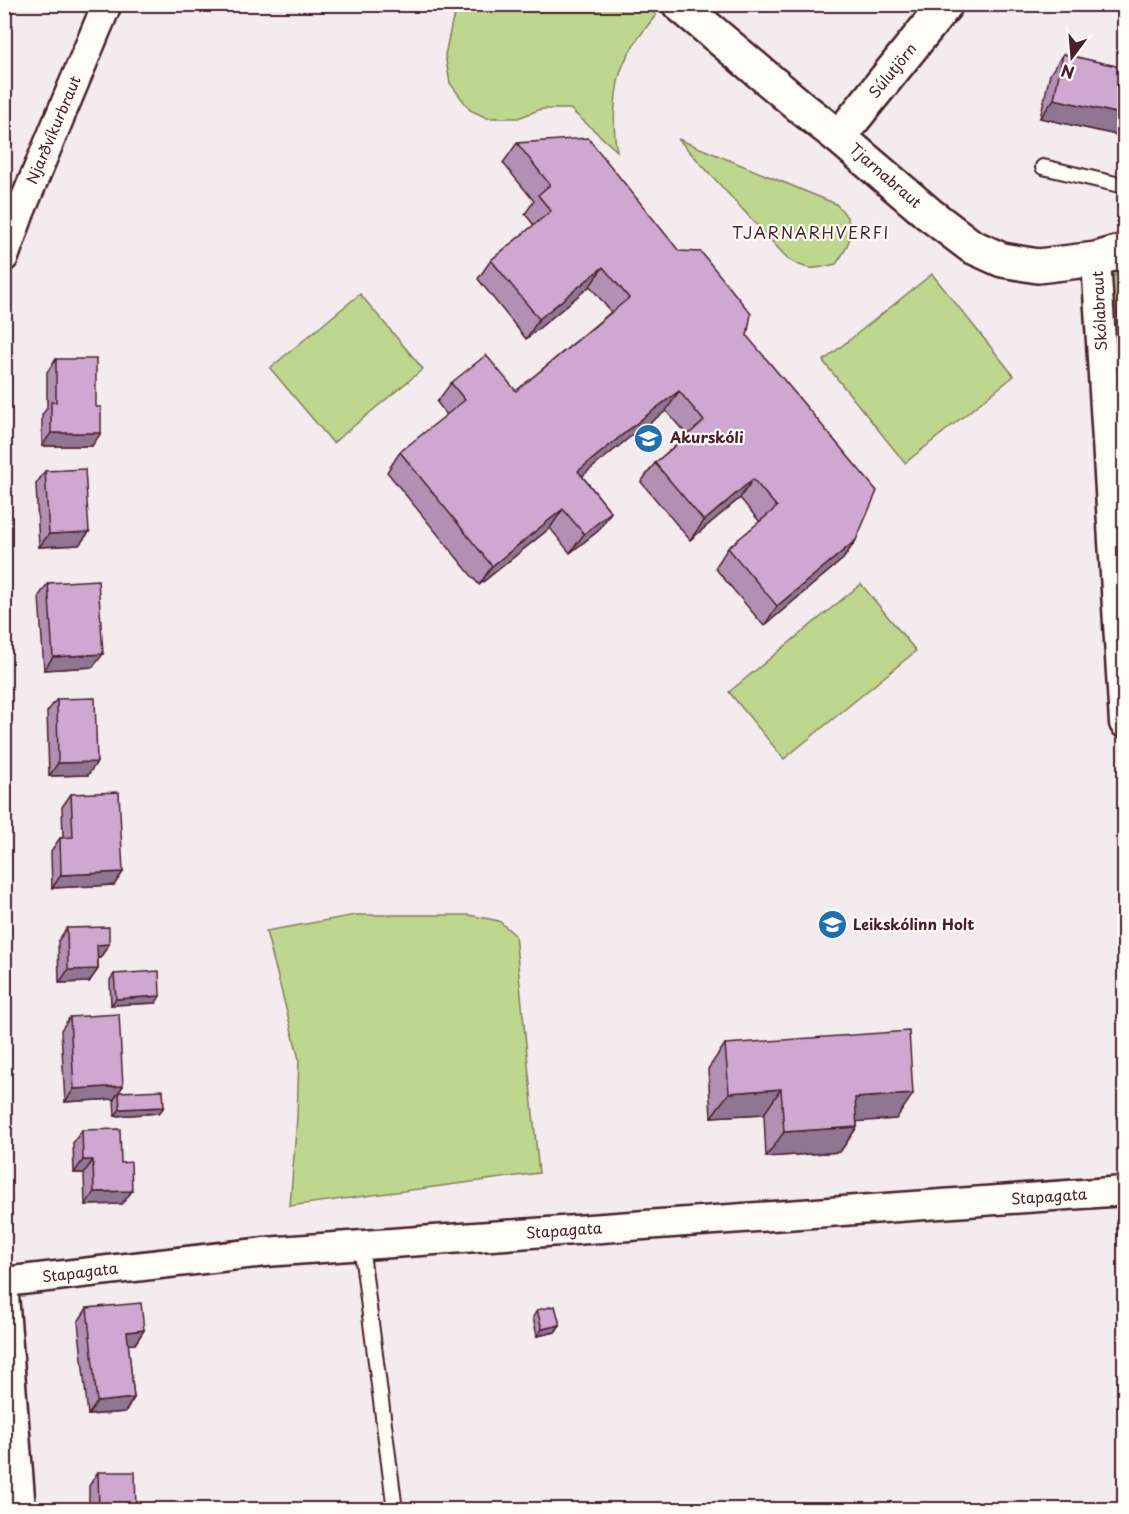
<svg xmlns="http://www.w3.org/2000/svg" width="1129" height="1514" viewBox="0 0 1129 1514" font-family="'Playpen Sans',sans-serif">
	<rect width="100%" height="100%" fill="#f4ebef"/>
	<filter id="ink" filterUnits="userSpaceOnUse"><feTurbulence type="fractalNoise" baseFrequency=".0167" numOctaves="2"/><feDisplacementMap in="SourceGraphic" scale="12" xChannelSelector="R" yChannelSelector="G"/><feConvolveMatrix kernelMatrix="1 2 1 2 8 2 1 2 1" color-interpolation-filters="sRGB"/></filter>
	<g filter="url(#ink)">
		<!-- green -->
		<g fill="#bdd78e" stroke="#847b5c" stroke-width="1.5">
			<path d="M 460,5 L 648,5 L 656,15 C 644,30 632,45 624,63 C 614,85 612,127 617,151 L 570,109 L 541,109 L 518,118 L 487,118 L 470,110 L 450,83 L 445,55 L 452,22 Z"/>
			<path d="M 678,139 L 836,204 C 859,225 852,242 836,264 C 812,270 809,271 788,259 Z"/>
			<path d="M 1124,273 L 1124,335 L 1121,335 L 1110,276 Z"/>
			<path d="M 932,274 L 1014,376 L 905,463 L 823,361 Z"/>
			<path d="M 360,294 L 423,369 L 333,443 L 270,368 Z"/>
			<path d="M 861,584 L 916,651 L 784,759 L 729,692 Z"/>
			<path d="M 356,915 L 469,915 L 499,921 L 515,935 L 539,1173 L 290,1206 L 297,1117 L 299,1059 L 266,931 Z"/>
		</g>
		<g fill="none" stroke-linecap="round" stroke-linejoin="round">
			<defs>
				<g id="service">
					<path d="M 1043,167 L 1120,185 L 1124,184"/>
					<path d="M 361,1245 L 395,1510"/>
				</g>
				<g id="minor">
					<path d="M 4,257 L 20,212 L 107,4"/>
					<path d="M 1096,259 L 1124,723"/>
					<path d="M 4,1282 L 265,1252 L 1124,1191"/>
					<path d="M 4,1295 L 21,1510"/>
				</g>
				<g id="tertiary">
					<path d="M 679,4 L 807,112 L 839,137 L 929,214 L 971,246 L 1002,260 L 1038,266 L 1096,259 L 1124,251"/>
					<path d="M 839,137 L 946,4"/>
				</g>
			</defs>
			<!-- service casing -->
			<use href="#service" stroke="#4a1f2b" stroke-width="18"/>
			<!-- minor casing -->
			<use href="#minor" stroke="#4a1f2b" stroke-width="33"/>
			<!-- tertiary casing -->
			<use href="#tertiary" stroke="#4a1f2b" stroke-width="38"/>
			<!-- service -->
			<use href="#service" stroke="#fdfcf7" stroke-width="14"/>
			<!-- minor -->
			<use href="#minor" stroke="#fdfcf7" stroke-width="28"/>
			<!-- tertiary -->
			<use href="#tertiary" stroke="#fdfcf7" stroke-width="33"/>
		</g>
		<!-- wall -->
		<g fill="#b190b4" stroke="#4a1f2b" stroke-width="1.5">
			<path d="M 1063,54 L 1125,68 L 1125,136 L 1112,134 L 1040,118 L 1050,74 Z"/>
			<path d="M 517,143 L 747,336 L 856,540 L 843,559 L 764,626 L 715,568 L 728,548 L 760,522 L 740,498 L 690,540 L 641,482 L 655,463 L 687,435 L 666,411 L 630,437 L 582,476 L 611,512 L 598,531 L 570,553 L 550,528 L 479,585 L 387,472 L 400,452 L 447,415 L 437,402 L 451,383 L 516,391 L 611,312 L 590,286 L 526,339 L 478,279 L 491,260 L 534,225 L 525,214 L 534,201 L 503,163 Z"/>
			<path d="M 56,359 L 96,407 L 92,446 L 42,446 L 42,415 L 47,408 L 47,372 Z"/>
			<path d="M 45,471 L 89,532 L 79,545 L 39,547 L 36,484 Z"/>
			<path d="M 48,583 L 93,667 L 44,670 L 39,596 Z"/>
			<path d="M 57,699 L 88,775 L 49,776 L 47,712 Z"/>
			<path d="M 71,794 L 123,872 L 114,885 L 52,888 L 51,851 L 60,838 L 63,838 L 62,807 Z"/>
			<path d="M 67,928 L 109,944 L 100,958 L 98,958 L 98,969 L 89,982 L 59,983 L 58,941 Z"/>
			<path d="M 114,974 L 156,1003 L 111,1005 L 110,980 Z"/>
			<path d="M 70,1017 L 119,1092 L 164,1107 L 159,1113 L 115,1116 L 114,1099 L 65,1102 L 61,1030 Z"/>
			<path d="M 725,1044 L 896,1119 L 857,1121 L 857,1127 L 840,1152 L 766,1157 L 764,1114 L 711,1117 L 708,1069 Z"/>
			<path d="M 82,1130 L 121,1163 L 132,1191 L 122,1204 L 85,1205 L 84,1173 L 74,1173 L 73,1143 Z"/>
			<path d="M 87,1308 L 144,1330 L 135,1344 L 128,1344 L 134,1398 L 125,1412 L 88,1415 L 78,1322 Z"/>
			<path d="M 537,1310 L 560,1325 L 555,1332 L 537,1336 L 533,1317 Z"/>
			<path d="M 98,1472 L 136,1509 L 89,1509 L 89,1486 Z"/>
		</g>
		<!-- shaded-wall -->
		<g fill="#907692" stroke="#4a1f2b" stroke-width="1.5">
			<path d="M 1054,99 L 1125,115 L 1125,136 L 1112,134 L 1040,118 Z"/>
			<path d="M 603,267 L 590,286 L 526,339 L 539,319 Z"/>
			<path d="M 679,391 L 666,411 L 630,437 L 565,490 L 578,471 L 643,418 Z"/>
			<path d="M 51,433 L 101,433 L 92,446 L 42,446 Z"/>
			<path d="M 753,479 L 740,498 L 690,540 L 704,521 Z"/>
			<path d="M 563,509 L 550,528 L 479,585 L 492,566 Z"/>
			<path d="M 611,512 L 598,531 L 570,553 L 584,534 Z"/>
			<path d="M 89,532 L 79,545 L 39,547 L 49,534 Z"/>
			<path d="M 856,540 L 843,559 L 764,626 L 777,606 Z"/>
			<path d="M 103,654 L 93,667 L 44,670 L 53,657 Z"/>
			<path d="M 97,762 L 88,775 L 49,776 L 58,763 Z"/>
			<path d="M 123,872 L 114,885 L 52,888 L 61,875 Z"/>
			<path d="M 109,944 L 100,958 L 88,958 L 97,945 Z"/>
			<path d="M 98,969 L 89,982 L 59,983 L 68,970 Z"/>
			<path d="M 160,996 L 156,1003 L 111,1005 L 116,999 Z"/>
			<path d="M 123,1086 L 114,1099 L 65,1102 L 74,1089 Z"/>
			<path d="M 781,1089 L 764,1114 L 711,1117 L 729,1093 Z"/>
			<path d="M 913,1094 L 896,1119 L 838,1123 L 855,1098 Z"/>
			<path d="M 164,1107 L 159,1113 L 115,1116 L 120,1109 Z"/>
			<path d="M 857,1127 L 840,1152 L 766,1157 L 784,1132 Z"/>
			<path d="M 83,1160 L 93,1160 L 84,1173 L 74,1173 Z"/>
			<path d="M 132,1191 L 122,1204 L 85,1205 L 94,1192 Z"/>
			<path d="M 560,1325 L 555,1332 L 537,1336 L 542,1329 Z"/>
			<path d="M 144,1330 L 135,1344 L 118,1345 L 127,1332 Z"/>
			<path d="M 134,1398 L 125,1412 L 88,1415 L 97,1402 Z"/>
		</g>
		<!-- building -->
		<g fill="#cea8d1" stroke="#4a1f2b" stroke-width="1.5">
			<path d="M 1063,54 L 1125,68 L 1125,115 L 1054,99 Z"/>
			<path d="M 588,138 L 679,251 L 701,252 L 751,314 L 747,336 L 877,491 L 856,540 L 777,606 L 728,548 L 777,507 L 753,479 L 704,521 L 655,463 L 704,421 L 679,391 L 643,418 L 578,471 L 611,512 L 584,534 L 563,509 L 492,566 L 400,452 L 465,400 L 451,383 L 486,355 L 516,391 L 629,298 L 603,267 L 539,319 L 491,260 L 551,211 L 538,195 L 550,185 L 517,143 Z"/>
			<path d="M 56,359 L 96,359 L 96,407 L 101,407 L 101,433 L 51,433 L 51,402 L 56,402 Z"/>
			<path d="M 85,469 L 89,532 L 49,534 L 45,471 Z"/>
			<path d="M 98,580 L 103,654 L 53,657 L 48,583 Z"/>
			<path d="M 95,698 L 97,762 L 58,763 L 57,699 Z"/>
			<path d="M 119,792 L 123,872 L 61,875 L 60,838 L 73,837 L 71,794 Z"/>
			<path d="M 109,927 L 109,944 L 97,945 L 98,969 L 68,970 L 67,928 Z"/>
			<path d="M 159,971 L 160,996 L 116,999 L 114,974 Z"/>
			<path d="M 119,1014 L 123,1086 L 74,1089 L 70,1017 Z"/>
			<path d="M 909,1031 L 913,1094 L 855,1098 L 857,1127 L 784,1132 L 781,1089 L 729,1093 L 725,1044 Z"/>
			<path d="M 163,1090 L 164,1107 L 120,1109 L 119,1092 Z"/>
			<path d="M 120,1129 L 121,1163 L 131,1162 L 132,1191 L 94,1192 L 93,1160 L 83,1160 L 82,1130 Z"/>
			<path d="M 141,1303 L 144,1330 L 127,1332 L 134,1398 L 97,1402 L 87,1308 Z"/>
			<path d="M 555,1306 L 560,1325 L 542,1329 L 537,1310 Z"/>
			<path d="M 98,1472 L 135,1472 L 136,1509 L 99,1509 Z"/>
		</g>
	</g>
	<!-- icons -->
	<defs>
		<symbol id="school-disc" viewBox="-11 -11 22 22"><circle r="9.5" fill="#1f6fb2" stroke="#fdfcf7"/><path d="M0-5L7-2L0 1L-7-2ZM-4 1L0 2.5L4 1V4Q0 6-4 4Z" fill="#fff"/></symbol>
	</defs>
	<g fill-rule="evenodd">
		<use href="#school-disc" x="632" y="422" width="33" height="33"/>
		<use href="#school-disc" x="816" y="908" width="33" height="33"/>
	</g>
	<g text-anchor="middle" stroke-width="4.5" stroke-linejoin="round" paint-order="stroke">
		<!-- street labels -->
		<g font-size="15" fill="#4a1f2b" stroke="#fdfcf7">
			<text transform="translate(893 71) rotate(-51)" y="5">Súlutjörn</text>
			<text transform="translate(54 130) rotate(-67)" y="5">Njarðvíkurbraut</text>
			<text transform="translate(885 176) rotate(41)" y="5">Tjarnabraut</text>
			<text transform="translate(1100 311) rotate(-93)" y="5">Skólabraut</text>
			<text transform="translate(1049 1197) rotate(-4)" y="5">Stapagata</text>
			<text transform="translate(564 1231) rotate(-4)" y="5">Stapagata</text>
			<text transform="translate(80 1273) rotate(-7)" y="5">Stapagata</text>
		</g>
		<!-- poi labels -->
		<g font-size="15" font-weight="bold" fill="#4a1f2b" stroke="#fdfcf7" text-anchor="start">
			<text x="670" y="443">Akurskóli</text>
			<text x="853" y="930">Leikskólinn Holt</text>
		</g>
		<!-- neighbourhood labels -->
		<g font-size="16" letter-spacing="1.5" fill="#4a1f2b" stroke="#fdfcf7">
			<text x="811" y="239">TJARNARHVERFI</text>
		</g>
	</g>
	<!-- margin -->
	<rect width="1129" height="1514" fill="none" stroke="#fdfcf7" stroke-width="24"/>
	<rect x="12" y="12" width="1105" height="1490" fill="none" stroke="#4a1f2b" stroke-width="2" filter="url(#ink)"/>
	<!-- north arrow -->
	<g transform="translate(1072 57) rotate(196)" stroke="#fdfcf7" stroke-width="4.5" paint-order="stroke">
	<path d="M0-4.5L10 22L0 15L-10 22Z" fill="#4a1f2b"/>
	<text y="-9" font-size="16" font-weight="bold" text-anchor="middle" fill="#4a1f2b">N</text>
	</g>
</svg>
